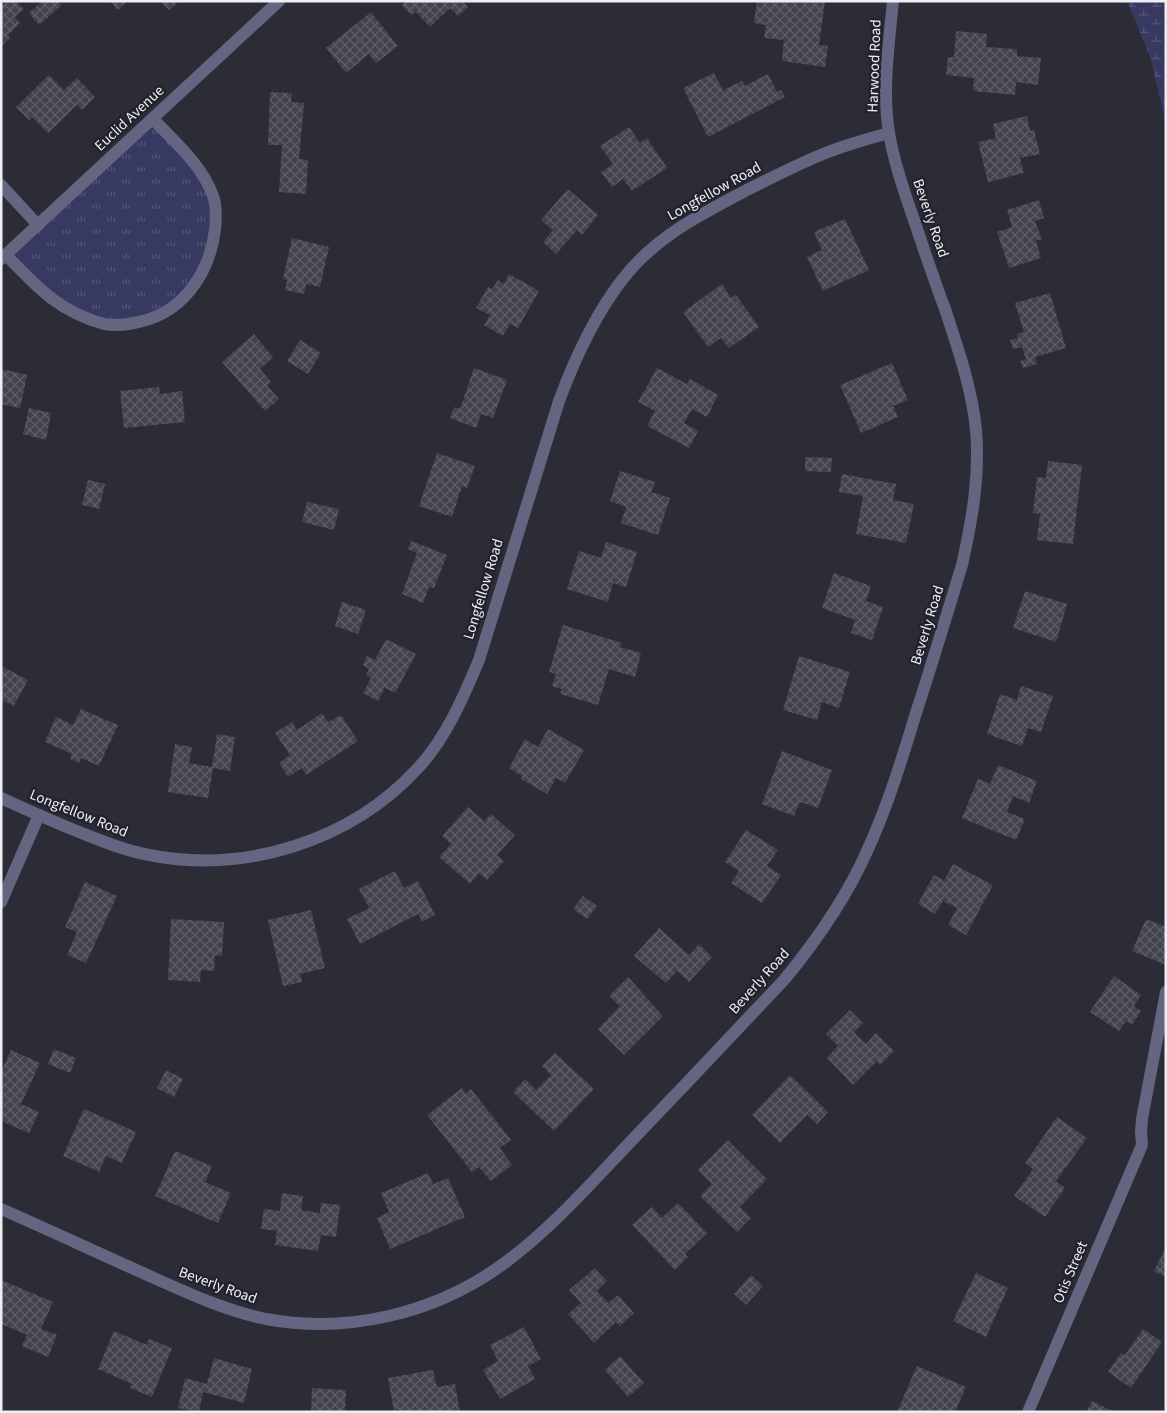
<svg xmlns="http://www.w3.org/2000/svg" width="1167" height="1413" viewBox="0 0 1167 1413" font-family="'Source Sans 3',sans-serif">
	<defs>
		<pattern id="grass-tufts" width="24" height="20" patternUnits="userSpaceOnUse" patternTransform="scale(1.25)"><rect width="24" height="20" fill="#383960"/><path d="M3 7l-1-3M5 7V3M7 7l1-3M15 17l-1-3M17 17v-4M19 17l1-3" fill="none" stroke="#555677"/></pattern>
		<pattern id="wetland-marsh" width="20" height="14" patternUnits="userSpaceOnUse" patternTransform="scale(1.25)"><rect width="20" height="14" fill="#383960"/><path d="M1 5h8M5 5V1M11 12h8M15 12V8" fill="none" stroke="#555677"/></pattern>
		<pattern id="building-cross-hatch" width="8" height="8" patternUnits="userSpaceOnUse" patternTransform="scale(1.25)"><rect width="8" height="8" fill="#42434d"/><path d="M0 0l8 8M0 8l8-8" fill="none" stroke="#5e5e67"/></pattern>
	</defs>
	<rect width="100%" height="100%" fill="#2b2c35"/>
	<!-- grass -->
	<path fill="url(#grass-tufts)" d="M 153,119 L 204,177 L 216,221 L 196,285 L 140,322 L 84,318 L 6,255 Z"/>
	<!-- wetland -->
	<path fill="url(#wetland-marsh)" d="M 1127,1 L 1166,1 L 1166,122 L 1150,57 Z"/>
	<!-- building -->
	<g fill="url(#building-cross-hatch)">
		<path d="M 6,1 L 16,1 L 24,9 L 15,17 L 20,23 L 8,35 L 10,38 L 1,47 L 1,3 L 3,5 Z"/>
		<path d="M 42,1 L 58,1 L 62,5 L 39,25 L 29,13 Z"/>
		<path d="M 110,1 L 128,1 L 118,10 Z"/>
		<path d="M 160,1 L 179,1 L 169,10 Z"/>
		<path d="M 406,1 L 462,1 L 468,7 L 458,16 L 450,8 L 430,27 L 416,12 L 411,15 L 402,5 Z"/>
		<path d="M 757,1 L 825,1 L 819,45 L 828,46 L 825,67 L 782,61 L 784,40 L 764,38 L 766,25 L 754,23 Z"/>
		<path d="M 371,12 L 398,46 L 376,63 L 369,54 L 346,73 L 326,48 Z"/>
		<path d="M 956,31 L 987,34 L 986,47 L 1017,49 L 1017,56 L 1041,58 L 1038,85 L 1016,82 L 1015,95 L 973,91 L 974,78 L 946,75 L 948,57 L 954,57 Z"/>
		<path d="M 714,73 L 723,90 L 742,81 L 745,86 L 768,74 L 777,92 L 781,90 L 785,97 L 708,137 L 683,88 Z"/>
		<path d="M 49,75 L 64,90 L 77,78 L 95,97 L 82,110 L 77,105 L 48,133 L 32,117 L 29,120 L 16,107 Z"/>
		<path d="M 270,92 L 292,93 L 291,102 L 304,103 L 299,159 L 308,160 L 306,194 L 279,192 L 282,145 L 268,145 Z"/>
		<path d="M 1027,116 L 1030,131 L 1034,130 L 1040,154 L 1020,158 L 1024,173 L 988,182 L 978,142 L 996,138 L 993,124 Z"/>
		<path d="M 629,127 L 640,143 L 647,138 L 667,168 L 632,191 L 623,179 L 612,187 L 601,172 L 613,164 L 600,146 Z"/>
		<path d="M 568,189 L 598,215 L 582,235 L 577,230 L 556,254 L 543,242 L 553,230 L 541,220 Z"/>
		<path d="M 1039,200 L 1044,218 L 1035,221 L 1042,239 L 1036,241 L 1041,258 L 1009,268 L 997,232 L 1012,227 L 1007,210 Z"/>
		<path d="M 845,219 L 869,270 L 823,291 L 807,257 L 822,250 L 814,232 Z"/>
		<path d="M 292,238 L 329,247 L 320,287 L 306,284 L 304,294 L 285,290 L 287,280 L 283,279 Z"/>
		<path d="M 509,274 L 539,291 L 518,328 L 510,324 L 503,336 L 484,325 L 490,315 L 476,308 L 488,287 L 492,289 L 498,280 L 504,284 Z"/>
		<path d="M 722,284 L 731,298 L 736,295 L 759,327 L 729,348 L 721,338 L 708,347 L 683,312 Z"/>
		<path d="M 1050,293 L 1066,348 L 1035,357 L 1037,364 L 1023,368 L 1020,361 L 1026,359 L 1022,347 L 1013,349 L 1010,340 L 1018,338 L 1017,334 L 1024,332 L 1015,303 Z"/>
		<path d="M 254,334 L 273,357 L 260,369 L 271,382 L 267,386 L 279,399 L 265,411 L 222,362 Z"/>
		<path d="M 300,340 L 321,353 L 308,374 L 287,361 Z"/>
		<path d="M 892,363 L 908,400 L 893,406 L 898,417 L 861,433 L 840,385 Z"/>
		<path d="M 474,368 L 507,380 L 493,418 L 481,414 L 476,428 L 450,418 L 454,407 L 460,409 Z"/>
		<path d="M 657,368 L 687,384 L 690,379 L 718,395 L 707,417 L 692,409 L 684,423 L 698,431 L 689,448 L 647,426 L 655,411 L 638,402 Z"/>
		<path d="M 1,369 L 27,375 L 20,408 L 1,404 Z"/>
		<path d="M 159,387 L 160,394 L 182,391 L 185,422 L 124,428 L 120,391 Z"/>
		<path d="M 29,408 L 51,413 L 46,440 L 23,434 Z"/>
		<path d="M 437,453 L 475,466 L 467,488 L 462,486 L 452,517 L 419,506 Z"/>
		<path d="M 805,457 L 832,458 L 831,472 L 805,471 Z"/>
		<path d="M 1048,461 L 1082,465 L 1073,544 L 1037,540 L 1040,514 L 1033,513 L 1037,477 L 1046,478 Z"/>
		<path d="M 620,471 L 655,482 L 651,492 L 670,498 L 658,535 L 621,523 L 626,507 L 610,501 Z"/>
		<path d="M 842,474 L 896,484 L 893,500 L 914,504 L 906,543 L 856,534 L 863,496 L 839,492 Z"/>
		<path d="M 88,480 L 105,484 L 99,509 L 82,505 Z"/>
		<path d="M 307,502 L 339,509 L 334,530 L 302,522 Z"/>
		<path d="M 411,541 L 447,555 L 434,588 L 429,587 L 423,603 L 402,594 L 417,553 L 408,549 Z"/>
		<path d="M 606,542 L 637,552 L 626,587 L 613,583 L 608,602 L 567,589 L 579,551 L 601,558 Z"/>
		<path d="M 834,573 L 871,586 L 866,601 L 883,607 L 872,640 L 851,633 L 855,620 L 822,608 Z"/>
		<path d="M 1025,591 L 1067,604 L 1056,642 L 1013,628 Z"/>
		<path d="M 342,602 L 366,610 L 358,634 L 335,626 Z"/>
		<path d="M 563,625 L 622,643 L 620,647 L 641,653 L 635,677 L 609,669 L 598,705 L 560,694 L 562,689 L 552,686 L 556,674 L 549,672 Z"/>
		<path d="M 386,639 L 416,654 L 395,693 L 385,688 L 378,701 L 363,693 L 371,678 L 366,675 L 369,669 L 363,665 L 367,656 L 375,660 Z"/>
		<path d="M 799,656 L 850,672 L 839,708 L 822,702 L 817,720 L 783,710 Z"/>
		<path d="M 1,666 L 28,680 L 14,706 L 4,701 L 1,706 Z"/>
		<path d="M 1021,686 L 1053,696 L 1041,732 L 1028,728 L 1022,746 L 987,734 L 1000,694 L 1017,700 Z"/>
		<path d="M 81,709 L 118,725 L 99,766 L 81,758 L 79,763 L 70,759 L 72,754 L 45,742 L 56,717 L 73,725 Z"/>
		<path d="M 322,713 L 328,722 L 341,715 L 358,741 L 306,775 L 302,768 L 288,777 L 279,763 L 290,755 L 275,733 L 292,722 L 297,730 Z"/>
		<path d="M 548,729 L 584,750 L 565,783 L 556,778 L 547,794 L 521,779 L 522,776 L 509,768 L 525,739 L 538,747 Z"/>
		<path d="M 217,734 L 235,737 L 230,771 L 213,768 L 208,798 L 168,792 L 175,744 L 192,747 L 189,763 L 212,767 Z"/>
		<path d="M 782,751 L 832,770 L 818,808 L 800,802 L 794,816 L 762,804 Z"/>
		<path d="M 998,765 L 1037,781 L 1029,803 L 1013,796 L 1007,812 L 1025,819 L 1016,840 L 962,818 L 978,779 L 990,784 Z"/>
		<path d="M 468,807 L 484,821 L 491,814 L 515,835 L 497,855 L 504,861 L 487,880 L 479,873 L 470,884 L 439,857 L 451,844 L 442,836 Z"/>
		<path d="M 746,830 L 778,850 L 767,866 L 781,875 L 762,903 L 731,883 L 739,871 L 725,862 Z"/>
		<path d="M 953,864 L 993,885 L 966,935 L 948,925 L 957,908 L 943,901 L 935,914 L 918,904 L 934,875 L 944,881 Z"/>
		<path d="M 395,871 L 404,888 L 418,881 L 435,915 L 422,922 L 418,914 L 360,944 L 347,919 L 369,908 L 359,889 Z"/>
		<path d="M 85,882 L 117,896 L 86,963 L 67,955 L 77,932 L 65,927 Z"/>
		<path d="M 583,896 L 597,906 L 587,919 L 573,909 Z"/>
		<path d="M 311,910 L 325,968 L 300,974 L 302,982 L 283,986 L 268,920 Z"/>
		<path d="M 171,919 L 224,922 L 222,956 L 215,955 L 214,971 L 201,970 L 200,982 L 168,980 Z"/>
		<path d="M 1146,919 L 1166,927 L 1166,965 L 1132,951 Z"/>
		<path d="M 659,928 L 689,955 L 699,944 L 712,957 L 689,982 L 677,971 L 666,983 L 634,956 Z"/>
		<path d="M 1114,976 L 1141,995 L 1134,1006 L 1141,1011 L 1132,1025 L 1126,1021 L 1119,1031 L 1090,1012 Z"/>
		<path d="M 628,977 L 663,1016 L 624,1055 L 598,1029 L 620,1006 L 609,996 Z"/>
		<path d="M 850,1010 L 863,1023 L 854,1032 L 866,1044 L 876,1033 L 894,1051 L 880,1065 L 877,1061 L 853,1085 L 827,1058 L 838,1046 L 826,1034 Z"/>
		<path d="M 54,1049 L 76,1058 L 70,1073 L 48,1064 Z"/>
		<path d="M 11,1050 L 40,1063 L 21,1104 L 39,1112 L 29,1133 L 1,1121 L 1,1072 Z"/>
		<path d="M 555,1053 L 594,1089 L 554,1131 L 513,1092 L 525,1079 L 536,1090 L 551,1075 L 542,1066 Z"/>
		<path d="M 166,1070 L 183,1079 L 174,1097 L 157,1088 Z"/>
		<path d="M 790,1075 L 828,1112 L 817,1124 L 807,1115 L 780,1143 L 752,1115 Z"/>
		<path d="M 462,1088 L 466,1094 L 471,1089 L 511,1140 L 500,1148 L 512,1165 L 491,1181 L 479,1167 L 472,1172 L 427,1115 Z"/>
		<path d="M 84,1109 L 136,1132 L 122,1163 L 106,1156 L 99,1172 L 63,1156 Z"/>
		<path d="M 1057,1117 L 1087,1138 L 1056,1181 L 1065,1188 L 1045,1217 L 1014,1196 L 1033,1169 L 1025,1163 Z"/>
		<path d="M 728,1140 L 767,1179 L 740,1207 L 751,1218 L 737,1232 L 700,1196 L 712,1184 L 698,1170 Z"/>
		<path d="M 175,1151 L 212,1166 L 205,1182 L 231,1193 L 218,1223 L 155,1196 Z"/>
		<path d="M 428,1173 L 433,1184 L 448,1178 L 465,1217 L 390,1249 L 377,1218 L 389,1212 L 381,1193 Z"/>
		<path d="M 282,1193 L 303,1196 L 301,1210 L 320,1213 L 321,1203 L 340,1205 L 336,1237 L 321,1235 L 318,1251 L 275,1245 L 277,1231 L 261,1229 L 264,1209 L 280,1211 Z"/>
		<path d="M 678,1203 L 707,1233 L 685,1254 L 688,1257 L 675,1270 L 632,1225 L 652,1207 L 662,1218 Z"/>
		<path d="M 1166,1247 L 1166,1277 L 1154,1271 Z"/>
		<path d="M 595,1268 L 607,1281 L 597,1291 L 608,1303 L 618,1295 L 634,1313 L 620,1326 L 616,1322 L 594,1343 L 568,1314 L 581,1303 L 569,1290 Z"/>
		<path d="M 976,1273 L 1008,1288 L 986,1337 L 953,1321 Z"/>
		<path d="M 751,1275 L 763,1286 L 746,1305 L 734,1294 Z"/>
		<path d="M 1,1280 L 53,1302 L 41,1329 L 57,1335 L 48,1357 L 22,1346 L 27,1335 L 1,1324 Z"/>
		<path d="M 524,1327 L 541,1359 L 528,1366 L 535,1379 L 500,1399 L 483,1370 L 498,1361 L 490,1345 Z"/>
		<path d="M 1143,1329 L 1162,1342 L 1131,1388 L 1108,1372 L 1121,1353 L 1125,1355 Z"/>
		<path d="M 114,1331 L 147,1345 L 149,1339 L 172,1348 L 152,1397 L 130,1388 L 132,1384 L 98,1369 Z"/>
		<path d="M 620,1356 L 644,1383 L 628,1397 L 605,1370 Z"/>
		<path d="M 214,1358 L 252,1369 L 244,1403 L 203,1392 L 199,1412 L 178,1408 L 185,1378 L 207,1384 Z"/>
		<path d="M 917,1366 L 966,1387 L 955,1412 L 897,1412 Z"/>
		<path d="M 433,1370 L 437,1387 L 455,1384 L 460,1412 L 400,1412 L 400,1410 L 394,1411 L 388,1378 Z"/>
		<path d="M 312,1388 L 346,1390 L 345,1412 L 311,1412 Z"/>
		<path d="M 1092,1401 L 1114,1412 L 1086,1412 Z"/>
	</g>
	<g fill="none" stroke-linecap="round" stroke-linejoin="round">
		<!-- minor -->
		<g stroke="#636581" stroke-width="12">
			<path d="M 1,185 L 38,225"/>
			<path d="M 6,255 C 37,287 59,312 104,324 C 113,326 124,325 134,323 C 181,315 209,276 215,230 C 216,220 217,206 213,196 C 202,165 175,142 153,119"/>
			<path d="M 1,259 L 279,1"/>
			<path d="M 1,798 C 25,809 50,820 74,830 C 99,840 123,850 149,855 C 246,874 351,841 418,768 C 446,738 463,698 479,660 L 559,401 C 575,358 594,316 622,280 C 654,238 699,215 745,191 C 771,178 796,165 823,154 C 845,145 867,139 889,133"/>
			<path d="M 1,902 L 39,815"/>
			<path d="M 1,1209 C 49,1230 96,1252 143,1273 C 183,1291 223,1310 266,1319 C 347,1334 432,1314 499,1267 C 550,1231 592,1182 635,1137 C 685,1085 735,1032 784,980 C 817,940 847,897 868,849 C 888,805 902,759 916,713 C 932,664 947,614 962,565 C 972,520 980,476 976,430 C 972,389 958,348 945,309 C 934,280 924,250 914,220 C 904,192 894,163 889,133 C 882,90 889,44 893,1"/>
			<path d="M 1028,1412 L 1142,1145 L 1141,1132 L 1142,1119 L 1166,992"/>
		</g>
	</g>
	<g text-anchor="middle" stroke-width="4.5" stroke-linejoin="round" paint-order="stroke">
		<!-- street labels -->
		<g font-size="15" fill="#eeeef5" stroke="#21222b">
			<text transform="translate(874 66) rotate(-88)" y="5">Harwood Road</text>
			<text transform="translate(129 118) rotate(-43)" y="5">Euclid Avenue</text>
			<text transform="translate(714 191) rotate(-29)" y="5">Longfellow Road</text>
			<text transform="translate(931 218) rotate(71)" y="5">Beverly Road</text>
			<text transform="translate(483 589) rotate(-73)" y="5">Longfellow Road</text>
			<text transform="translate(927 625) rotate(-73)" y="5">Beverly Road</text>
			<text transform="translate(79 813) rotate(22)" y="5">Longfellow Road</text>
			<text transform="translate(759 981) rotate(-48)" y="5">Beverly Road</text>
			<text transform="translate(1070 1272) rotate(-67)" y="5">Otis Street</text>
			<text transform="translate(218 1285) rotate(20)" y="5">Beverly Road</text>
		</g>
	</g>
	<!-- border -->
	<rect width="1167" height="1413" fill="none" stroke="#eeeef5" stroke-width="5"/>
</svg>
